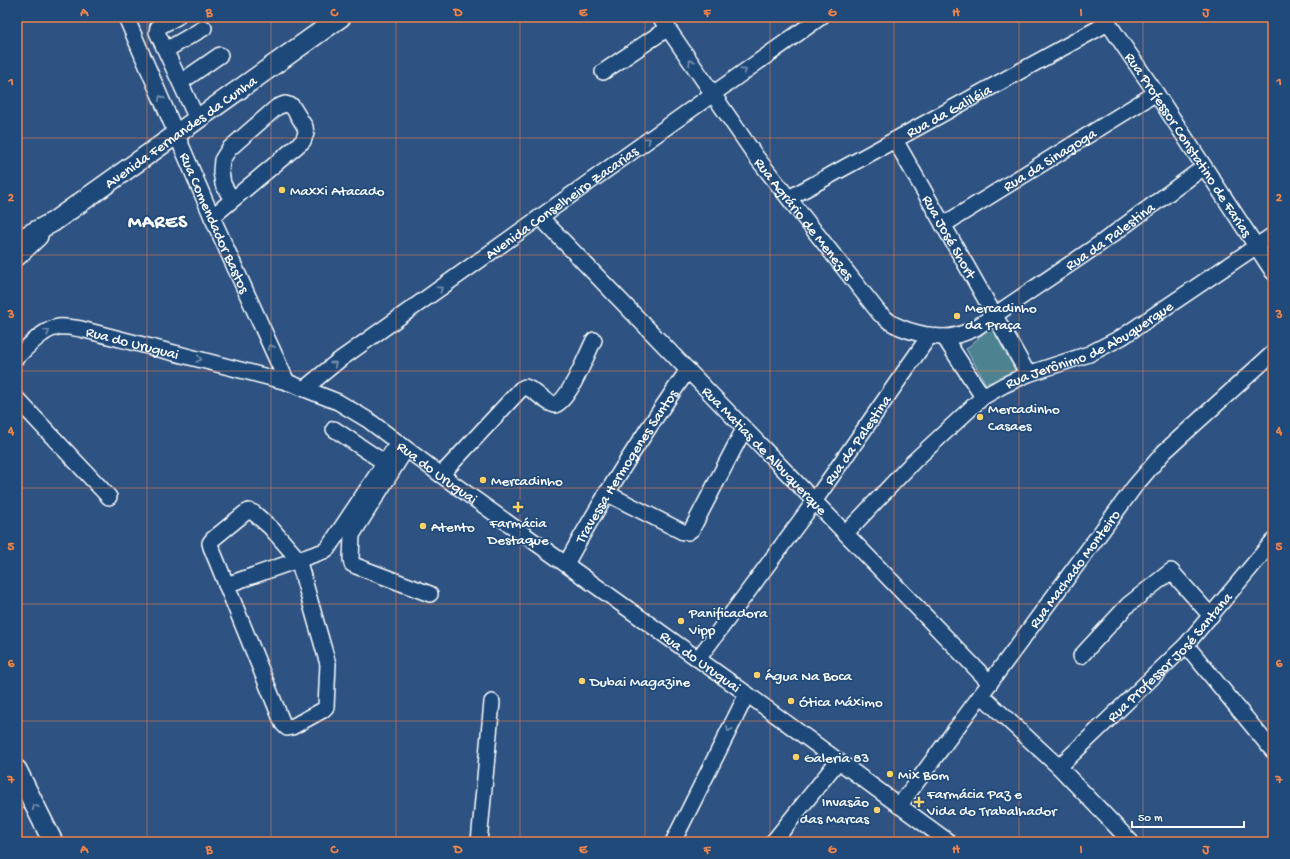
<svg xmlns="http://www.w3.org/2000/svg" width="1290" height="859" viewBox="0 0 1290 859" font-family="'Gochi Hand',sans-serif">
	<rect width="100%" height="100%" fill="#2e5281"/>
	<filter id="ink" filterUnits="userSpaceOnUse"><feTurbulence type="fractalNoise" baseFrequency=".025" numOctaves="2"/><feDisplacementMap in="SourceGraphic" scale="8" xChannelSelector="R" yChannelSelector="G"/><feConvolveMatrix kernelMatrix="1 2 1 2 8 2 1 2 1" color-interpolation-filters="sRGB"/></filter>
	<g filter="url(#ink)">
		<!-- green -->
		<path fill="#4e8391" stroke="#a6c1c8" d="M 993,325 L 1016,372 L 986,384 L 966,349 Z"/>
		<g fill="none" stroke-linecap="round" stroke-linejoin="round">
			<defs>
				<g id="minor">
					<path id="s1" d="M 126,17 L 212,217 L 287,382"/>
					<path d="M 177,17 L 158,27 L 157,32 L 197,119"/>
					<path id="s2" d="M 660,17 L 757,158 L 880,314 C 884,316 887,320 890,322 C 902,330 929,337 944,337 C 954,337 965,333 974,329 L 1101,243 L 1204,167"/>
					<path id="s3" d="M 1104,17 L 1156,93 L 1273,272"/>
					<path d="M 166,50 L 204,28"/>
					<path d="M 603,72 L 668,28"/>
					<path d="M 181,82 L 220,55"/>
					<path id="s4" d="M 895,140 L 1028,374"/>
					<path id="s5" d="M 789,198 L 1108,23"/>
					<path d="M 212,217 L 303,141 L 306,133 L 305,127 L 292,106 L 285,104 L 277,107 L 229,149 L 222,160 L 221,171 L 223,184 L 232,200"/>
					<path id="s6" d="M 540,217 L 990,683"/>
					<path id="s7" d="M 943,225 L 1156,93"/>
					<path d="M 944,337 L 983,397"/>
					<path id="s8" d="M 17,357 C 29,346 42,330 58,327 C 66,326 74,328 81,329 L 287,382 L 338,402 L 368,420 L 441,475 L 747,694 L 949,842"/>
					<path id="s9" d="M 304,389 L 338,361 L 821,17"/>
					<path d="M 17,399 L 109,497"/>
					<path d="M 334,429 L 385,463"/>
					<path d="M 406,449 L 352,535 L 351,559 L 352,564 L 356,566 L 430,594"/>
					<path d="M 441,475 L 521,389 L 525,387 C 536,390 543,402 555,405 C 570,399 586,356 594,340"/>
					<path d="M 606,493 L 683,532 L 688,532 L 692,529 L 744,429"/>
					<path d="M 249,511 L 254,513 L 271,528 L 298,559 L 328,664 L 326,707 L 323,710 L 292,727 L 287,728 L 283,724 L 211,547 L 210,543 L 213,539 L 245,513 Z"/>
					<path id="s10" d="M 846,533 L 913,462 L 983,397 L 1004,385 L 1028,374 L 1089,354 L 1122,337 L 1273,235"/>
					<path id="s11" d="M 566,564 C 603,496 644,433 688,370"/>
					<path d="M 226,585 L 324,551 L 328,548 L 398,443"/>
					<path d="M 1186,645 L 1273,751"/>
					<path d="M 1081,656 L 1128,605 L 1171,571 L 1211,616"/>
					<path id="s12" d="M 698,659 L 806,513 L 930,335"/>
					<path d="M 981,695 L 1059,767 L 1131,842"/>
					<path id="s13" d="M 1059,767 L 1186,645 L 1273,541"/>
					<path id="s14" d="M 899,806 L 1135,486 L 1164,452 L 1273,353"/>
					<path d="M 479,842 L 492,702"/>
					<path d="M 673,842 L 747,694"/>
					<path d="M 773,842 L 838,761"/>
				</g>
				<g id="major">
					<path id="s15" d="M 17,241 L 53,222 L 341,17"/>
					<path d="M 17,256 L 38,236"/>
					<path d="M 17,770 L 53,842"/>
				</g>
			</defs>
			<!-- minor casing -->
			<use href="#minor" stroke="#fff" stroke-width="18"/>
			<!-- major casing -->
			<use href="#major" stroke="#fff" stroke-width="22"/>
			<!-- minor -->
			<use href="#minor" stroke="#1f4a7a" stroke-width="15"/>
			<!-- major -->
			<use href="#major" stroke="#1f4a7a" stroke-width="19"/>
		</g>
		<!-- one-way arrows -->
		<defs><path id="oneway-chevron" d="M-2-3.5L2.5 0L-2 3.5" fill="none" stroke-width="1.6" stroke-linecap="round" stroke-linejoin="round"/></defs>
		<g stroke="#7992af">
			<use href="#oneway-chevron" transform="translate(691 62) rotate(-124)"/>
			<use href="#oneway-chevron" transform="translate(744 71) rotate(-36)"/>
			<use href="#oneway-chevron" transform="translate(161 98) rotate(-113)"/>
			<use href="#oneway-chevron" transform="translate(648 140) rotate(-36)"/>
			<use href="#oneway-chevron" transform="translate(440 289) rotate(-35)"/>
			<use href="#oneway-chevron" transform="translate(47 332) rotate(-32)"/>
			<use href="#oneway-chevron" transform="translate(271 347) rotate(-115)"/>
			<use href="#oneway-chevron" transform="translate(199 359) rotate(14)"/>
			<use href="#oneway-chevron" transform="translate(334 364) rotate(-39)"/>
			<use href="#oneway-chevron" transform="translate(729 729) rotate(117)"/>
			<use href="#oneway-chevron" transform="translate(35 807) rotate(-116)"/>
		</g>
	</g>
	<!-- grid -->
	<path fill="none" stroke="#ee8249" stroke-width="1" stroke-opacity="0.55" d="M 147,17 L 147,842M 271,17 L 271,842M 396,17 L 396,842M 520,17 L 520,842M 645,17 L 645,842M 770,17 L 770,842M 894,17 L 894,842M 1019,17 L 1019,842M 1143,17 L 1143,842M 17,138 L 1273,138M 17,255 L 1273,255M 17,371 L 1273,371M 17,488 L 1273,488M 17,604 L 1273,604M 17,721 L 1273,721"/>
	<!-- markers -->
	<g fill="#ffd166" stroke="#1f4a7a" stroke-width="1.5">
		<circle cx="282" cy="190" r="4"/>
		<circle cx="957" cy="316" r="4"/>
		<circle cx="980" cy="417" r="4"/>
		<circle cx="483" cy="480" r="4"/>
		<path d="M516 501h4v4h4v4h-4v4h-4v-4h-4v-4h4z"/>
		<circle cx="423" cy="526" r="4"/>
		<circle cx="681" cy="621" r="4"/>
		<circle cx="757" cy="675" r="4"/>
		<circle cx="582" cy="681" r="4"/>
		<circle cx="791" cy="701" r="4"/>
		<circle cx="796" cy="757" r="4"/>
		<circle cx="890" cy="774" r="4"/>
		<path d="M917 796h4v4h4v4h-4v4h-4v-4h-4v-4h4z"/>
		<circle cx="877" cy="810" r="4"/>
	</g>
	<g text-anchor="middle" stroke-width="3.5" stroke-linejoin="round" paint-order="stroke">
		<!-- street labels -->
		<g font-size="15" fill="#fff" stroke="#1f4a7a">
			<text dy="5" stroke="none"><textPath href="#s5" startOffset="182">Rua da Galiléia</textPath></text>
			<text dy="5" stroke="none"><textPath href="#s15" startOffset="197">Avenida Fernandes da Cunha</textPath></text>
			<text dy="5" stroke="none"><textPath href="#s3" startOffset="153">Rua Professor Constatino de Farias</textPath></text>
			<text dy="5" stroke="none"><textPath href="#s7" startOffset="125">Rua da Sinagoga</textPath></text>
			<text dy="5" stroke="none"><textPath href="#s9" startOffset="318">Avenida Conselheiro Zacarias</textPath></text>
			<text dy="5" stroke="none"><textPath href="#s2" startOffset="248">Rua Agrário de Menezes</textPath></text>
			<text dy="5" stroke="none"><textPath href="#s1" startOffset="224">Rua Comendador Bastos</textPath></text>
			<text dy="5" stroke="none"><textPath href="#s4" startOffset="111">Rua José Short</textPath></text>
			<text dy="5" stroke="none"><textPath href="#s2" startOffset="635">Rua da Palestina</textPath></text>
			<text dy="5" stroke="none"><textPath href="#s8" startOffset="128">Rua do Uruguai</textPath></text>
			<text dy="5" stroke="none"><textPath href="#s10" startOffset="312">Rua Jerônimo de Abuquerque</textPath></text>
			<text dy="5" stroke="none"><textPath href="#s12" startOffset="271">Rua da Palestina</textPath></text>
			<text dy="5" stroke="none"><textPath href="#s6" startOffset="324">Rua Matias de Albuquerque</textPath></text>
			<text dy="5" stroke="none"><textPath href="#s11" startOffset="115">Travessa Hermogenes Santos</textPath></text>
			<text dy="5" stroke="none"><textPath href="#s8" startOffset="464">Rua do Uruguai</textPath></text>
			<text dy="5" stroke="none"><textPath href="#s14" startOffset="295">Rua Machado Monteiro</textPath></text>
			<text dy="5" stroke="none"><textPath href="#s13" startOffset="156">Rua Professor José Santana</textPath></text>
			<text dy="5" stroke="none"><textPath href="#s8" startOffset="788">Rua do Uruguai</textPath></text>
		</g>
		<!-- poi labels -->
		<g font-size="15" fill="#fff" stroke="#1f4a7a" text-anchor="start">
			<text x="290" y="195">Maxxi Atacado</text>
			<text x="965" y="312">Mercadinho<tspan x="965" dy="17">da Praça</tspan></text>
			<text x="988" y="413">Mercadinho<tspan x="988" dy="17">Casaes</tspan></text>
			<text x="491" y="485">Mercadinho</text>
			<text x="518" y="527" text-anchor="middle">Farmácia<tspan x="518" dy="17">Destaque</tspan></text>
			<text x="431" y="531">Atento</text>
			<text x="689" y="617">Panificadora<tspan x="689" dy="17">Vipp</tspan></text>
			<text x="765" y="680">Água Na Boca</text>
			<text x="590" y="686">Dubai Magazine</text>
			<text x="799" y="706">Ótica Máximo</text>
			<text x="804" y="762">Galeria 83</text>
			<text x="898" y="779">Mix Bom</text>
			<text x="927" y="798">Farmácia Paz e<tspan x="927" dy="17">Vida do Trabalhador</tspan></text>
			<text x="869" y="806" text-anchor="end">Invasão<tspan x="869" dy="17">das Marcas</tspan></text>
		</g>
		<!-- district labels -->
		<g font-size="19" font-weight="bold" letter-spacing="1" fill="#fff" stroke="#1f4a7a">
			<text x="158" y="227">MARES</text>
		</g>
	</g>
	<!-- margin -->
	<rect width="1290" height="859" fill="none" stroke="#1f4a7a" stroke-width="44"/>
	<!-- scale -->
	<path d="M1132 821v6h112v-6" fill="none" stroke="#ffffff" stroke-width="2"/>
	<text x="1138" y="821" font-size="12" fill="#ffffff" stroke="#1f4a7a" stroke-width="3" paint-order="stroke">50 m</text>
	<rect x="22" y="22" width="1246" height="815" fill="none" stroke="#ee8249" stroke-width="1.5"/>
	<g font-size="13" text-anchor="middle" font-weight="bold" fill="#ee8249">
		<text x="84" y="16">A</text>
		<text x="209" y="16">B</text>
		<text x="334" y="16">C</text>
		<text x="458" y="16">D</text>
		<text x="583" y="16">E</text>
		<text x="707" y="16">F</text>
		<text x="832" y="16">G</text>
		<text x="956" y="16">H</text>
		<text x="1081" y="16">I</text>
		<text x="1206" y="16">J</text>
		<text x="11" y="85">1</text>
		<text x="1279" y="85">1</text>
		<text x="11" y="201">2</text>
		<text x="1279" y="201">2</text>
		<text x="11" y="318">3</text>
		<text x="1279" y="318">3</text>
		<text x="11" y="434">4</text>
		<text x="1279" y="434">4</text>
		<text x="11" y="550">5</text>
		<text x="1279" y="550">5</text>
		<text x="11" y="667">6</text>
		<text x="1279" y="667">6</text>
		<text x="11" y="783">7</text>
		<text x="1279" y="783">7</text>
		<text x="84" y="853">A</text>
		<text x="209" y="853">B</text>
		<text x="334" y="853">C</text>
		<text x="458" y="853">D</text>
		<text x="583" y="853">E</text>
		<text x="707" y="853">F</text>
		<text x="832" y="853">G</text>
		<text x="956" y="853">H</text>
		<text x="1081" y="853">I</text>
		<text x="1206" y="853">J</text>
	</g>
</svg>
